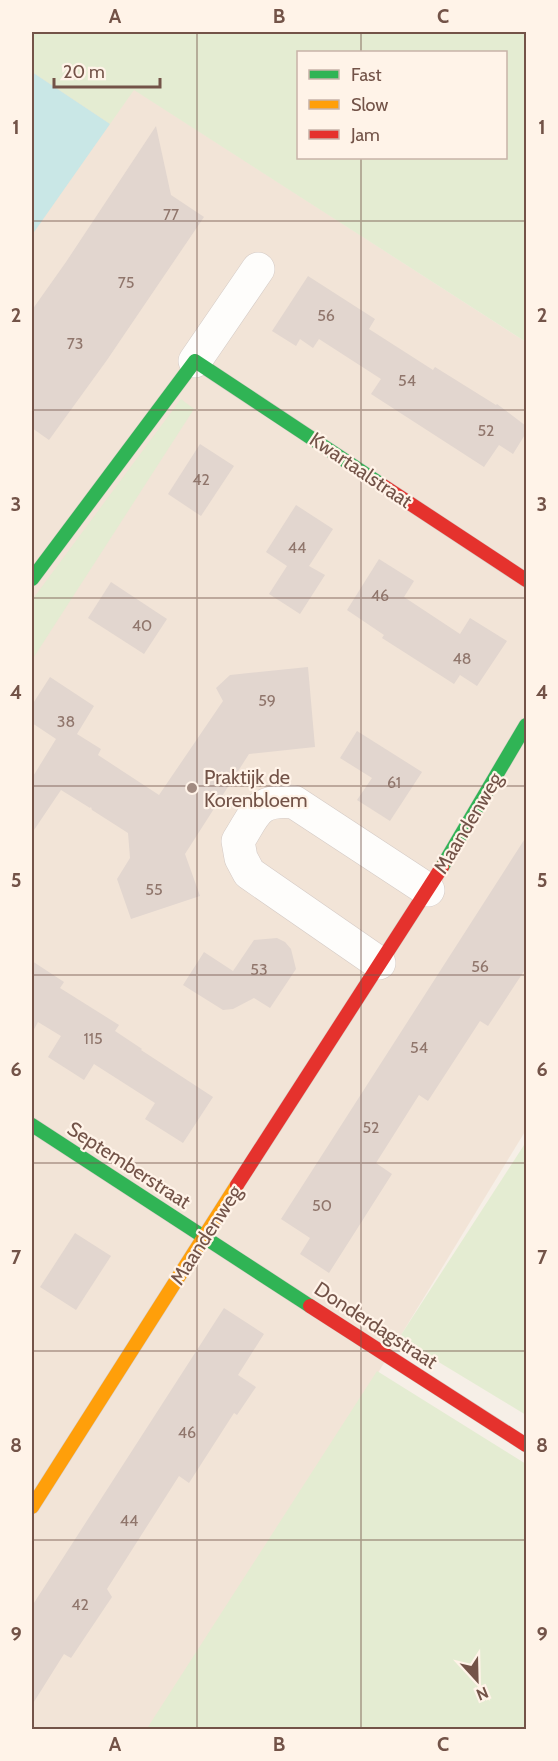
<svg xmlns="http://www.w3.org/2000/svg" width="558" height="1761" viewBox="0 0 558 1761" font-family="Cabin,sans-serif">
	<rect width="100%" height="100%" fill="#f6efe7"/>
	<!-- residential -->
	<path fill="#f2e4d7" d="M 32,32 L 45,32 L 526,342 L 526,1130 L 161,1729 L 32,1730 Z"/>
	<!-- green -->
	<g fill="#e4ecd2" fill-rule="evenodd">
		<path d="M 32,32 L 526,32 L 526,342 L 134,90 L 110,124 L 32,72 ZM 298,52 L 506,52 L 506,158 L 298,158 Z"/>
		<path d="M 181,399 L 194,409 L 32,660 L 32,600 Z"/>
		<path d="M 526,1142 L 526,1415 L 399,1338 Z"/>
		<path d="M 377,1371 L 526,1464 L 526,1729 L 146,1730 Z"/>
	</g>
	<!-- water -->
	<path fill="#c9e7e6" d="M 32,72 L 110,124 L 32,235 Z"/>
	<!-- building -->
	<g fill="#e2d6cf">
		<path d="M 156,126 L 171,195 L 204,217 L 107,360 L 49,440 L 32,428 L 32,310 L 66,262 Z"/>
		<path d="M 308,276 L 375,319 L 369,329 L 433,370 L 435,367 L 496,405 L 497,404 L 526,426 L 526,433 L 513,454 L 499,445 L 484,467 L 371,394 L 381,379 L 319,339 L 313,348 L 300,339 L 296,346 L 272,331 Z"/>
		<path d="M 200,444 L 234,466 L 201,516 L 168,494 Z"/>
		<path d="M 296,505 L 333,529 L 309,566 L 325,575 L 300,614 L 269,594 L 287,566 L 266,552 Z"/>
		<path d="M 379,559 L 414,581 L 404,597 L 460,634 L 470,618 L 507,641 L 477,686 L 460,675 L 454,684 L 382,638 L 384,635 L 347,610 Z"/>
		<path d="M 111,582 L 167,619 L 144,654 L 88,618 Z"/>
		<path d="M 308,667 L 315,747 L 249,754 L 185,854 L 200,896 L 131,919 L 117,879 L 130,858 L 128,833 L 92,810 L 91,807 L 90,808 L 61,790 L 32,833 L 32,778 L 56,739 L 32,723 L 32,705 L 50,677 L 94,706 L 77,734 L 101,749 L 98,755 L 159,795 L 223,701 L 216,688 L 230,675 Z"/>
		<path d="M 357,731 L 422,772 L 390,821 L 357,800 L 372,778 L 340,758 Z"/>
		<path d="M 526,837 L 526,968 L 488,1026 L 480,1021 L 428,1101 L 419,1095 L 376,1163 L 392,1174 L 329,1273 L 300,1254 L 310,1238 L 281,1219 Z"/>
		<path d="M 277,938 L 285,942 L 291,949 L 296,969 L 270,1008 L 254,998 L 233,1009 L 223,1010 L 183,985 L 204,952 L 233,971 L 254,940 Z"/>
		<path d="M 32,961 L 64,982 L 60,988 L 119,1025 L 115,1031 L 142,1049 L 141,1050 L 213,1097 L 183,1143 L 145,1119 L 155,1103 L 94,1064 L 84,1080 L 48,1057 L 61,1036 L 38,1022 L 32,1033 Z"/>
		<path d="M 75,1233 L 111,1256 L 76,1310 L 40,1287 Z"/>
		<path d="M 224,1308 L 264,1334 L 238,1375 L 256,1387 L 237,1415 L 234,1413 L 189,1483 L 179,1476 L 107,1589 L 112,1597 L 71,1658 L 64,1654 L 32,1705 L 32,1606 Z"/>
	</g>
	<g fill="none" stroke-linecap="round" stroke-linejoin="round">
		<defs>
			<g id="street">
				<path d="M 195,361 L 258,269"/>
				<path d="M 379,963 L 249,873 L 241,858 L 238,841 C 256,813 256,799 294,802 L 428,890"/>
			</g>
			<g id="fast">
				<path d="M 32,579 L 195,361 L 382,485"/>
				<path d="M 442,867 L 526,725"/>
				<path d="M 32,1125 L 310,1306"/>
			</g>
			<path id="slow" d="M 32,1507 L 237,1185"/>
			<g id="jam">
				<path d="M 382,485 L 526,580"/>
				<path d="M 237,1185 L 442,867"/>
				<path d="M 310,1306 L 526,1445"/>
			</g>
		</defs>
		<!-- street casing -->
		<use href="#street" stroke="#d4cac5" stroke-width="34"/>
		<!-- fast casing -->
		<use href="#fast" stroke="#d4cac4" stroke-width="15"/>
		<!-- slow casing -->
		<use href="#slow" stroke="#d4cac4" stroke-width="15"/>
		<!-- jam casing -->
		<use href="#jam" stroke="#d4cac4" stroke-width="15"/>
		<!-- street -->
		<use href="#street" stroke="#fefdfb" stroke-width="33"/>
		<!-- fast -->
		<use href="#fast" stroke="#30b455" stroke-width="14"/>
		<!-- slow -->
		<use href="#slow" stroke="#ff9f0a" stroke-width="14"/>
		<!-- jam -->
		<use href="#jam" stroke="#e5322d" stroke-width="14"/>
	</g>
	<!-- grid -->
	<path fill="none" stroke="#735348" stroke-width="1.5" stroke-opacity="0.55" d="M 197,32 L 197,1730M 361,32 L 361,52M 361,158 L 361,1730M 32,221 L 526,221M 32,410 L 526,410M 32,598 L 526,598M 32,786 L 526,786M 32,975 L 526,975M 32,1163 L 526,1163M 32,1351 L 526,1351M 32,1540 L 526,1540"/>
	<!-- markers -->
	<circle fill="#a18a80" stroke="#fff3e8" stroke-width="2" cx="192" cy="788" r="6"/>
	<g text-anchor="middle" stroke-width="4.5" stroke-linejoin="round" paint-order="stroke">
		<!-- number labels -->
		<g font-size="16" fill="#90766c">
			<text x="171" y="220">77</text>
			<text x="126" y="288">75</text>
			<text x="326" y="321">56</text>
			<text x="75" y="349">73</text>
			<text x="407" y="386">54</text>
			<text x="486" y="436">52</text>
			<text x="201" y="485">42</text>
			<text x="297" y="553">44</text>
			<text x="380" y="601">46</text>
			<text x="142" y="631">40</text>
			<text x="462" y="664">48</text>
			<text x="267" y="706">59</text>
			<text x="66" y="727">38</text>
			<text x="394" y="788">61</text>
			<text x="154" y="895">55</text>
			<text x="480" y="972">56</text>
			<text x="259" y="975">53</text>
			<text x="93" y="1044">115</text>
			<text x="419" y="1053">54</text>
			<text x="371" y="1133">52</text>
			<text x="322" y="1211">50</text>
			<text x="187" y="1438">46</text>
			<text x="129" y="1526">44</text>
			<text x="80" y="1610">42</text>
		</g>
		<!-- street labels -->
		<g font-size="20" fill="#735348" stroke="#fff3e8">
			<text transform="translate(361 470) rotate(34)" y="7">Kwartaalstraat</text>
			<text transform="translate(468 823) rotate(-59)" y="7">Maandenweg</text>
			<text transform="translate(129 1165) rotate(33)" y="7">Septemberstraat</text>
			<text transform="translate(206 1235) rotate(-57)" y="7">Maandenweg</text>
			<text transform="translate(376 1325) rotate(33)" y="7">Donderdagstraat</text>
		</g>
		<!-- poi labels -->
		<g font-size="20" fill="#735348" stroke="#fff3e8" text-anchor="start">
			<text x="204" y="784">Praktijk de<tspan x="204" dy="23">Korenbloem</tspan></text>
		</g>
	</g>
	<!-- border -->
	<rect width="558" height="1761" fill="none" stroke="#fff3e8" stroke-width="66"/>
	<!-- legend -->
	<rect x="297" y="51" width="210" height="108" fill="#fff3e8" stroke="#c7b3a8" stroke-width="1.5"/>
	<rect x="309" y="70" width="30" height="9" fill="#30b455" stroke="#c7b3a8" stroke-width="1.5"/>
	<text x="351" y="81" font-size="18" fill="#735348">Fast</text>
	<rect x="309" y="100" width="30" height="9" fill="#ff9f0a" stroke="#c7b3a8" stroke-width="1.5"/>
	<text x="351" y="111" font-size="18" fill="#735348">Slow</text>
	<rect x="309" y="130" width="30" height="9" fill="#e5322d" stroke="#c7b3a8" stroke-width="1.5"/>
	<text x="351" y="141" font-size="18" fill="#735348">Jam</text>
	<!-- north arrow -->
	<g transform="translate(477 1680) rotate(158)" stroke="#fff3e8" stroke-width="4.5" paint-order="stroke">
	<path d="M0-4.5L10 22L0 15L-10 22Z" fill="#735348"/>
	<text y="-9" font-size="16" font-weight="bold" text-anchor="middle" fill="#735348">N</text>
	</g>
	<!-- scale -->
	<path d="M54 78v9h106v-9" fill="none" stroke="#735348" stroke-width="3"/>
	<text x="63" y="78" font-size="18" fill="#735348" stroke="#fff3e8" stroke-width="4.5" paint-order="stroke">20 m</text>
	<rect x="33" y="33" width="492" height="1695" fill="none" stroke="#735348" stroke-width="2"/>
	<g font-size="20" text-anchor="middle" font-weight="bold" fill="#735348">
		<text x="115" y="23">A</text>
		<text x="279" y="23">B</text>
		<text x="443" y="23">C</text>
		<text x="16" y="134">1</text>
		<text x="542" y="134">1</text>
		<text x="16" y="322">2</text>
		<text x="542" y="322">2</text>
		<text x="16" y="511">3</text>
		<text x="542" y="511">3</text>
		<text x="16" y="699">4</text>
		<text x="542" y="699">4</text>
		<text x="16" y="887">5</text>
		<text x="542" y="887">5</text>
		<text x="16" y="1076">6</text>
		<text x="542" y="1076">6</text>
		<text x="16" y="1264">7</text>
		<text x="542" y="1264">7</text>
		<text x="16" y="1452">8</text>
		<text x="542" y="1452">8</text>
		<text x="16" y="1641">9</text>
		<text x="542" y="1641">9</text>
		<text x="115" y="1751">A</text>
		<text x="279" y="1751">B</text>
		<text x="443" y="1751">C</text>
	</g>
</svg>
